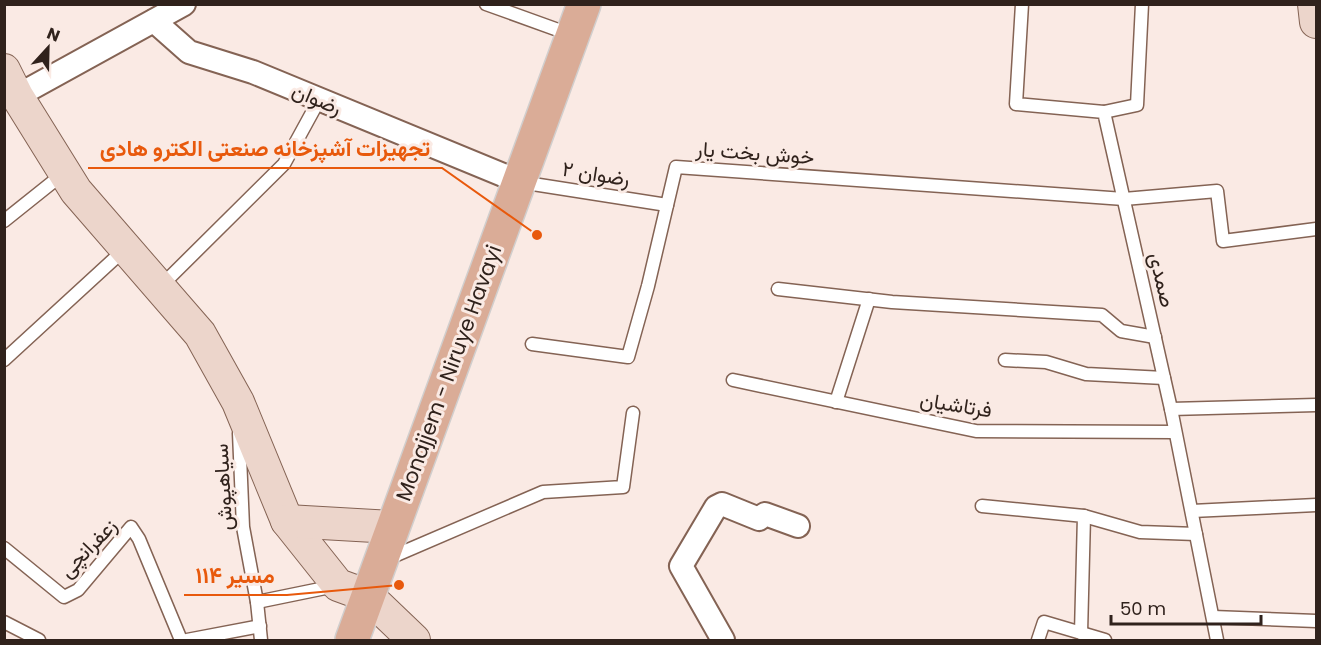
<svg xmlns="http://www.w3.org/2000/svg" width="1321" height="645" viewBox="0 0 1321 645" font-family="Poppins,Vazirmatn,sans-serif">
	<rect width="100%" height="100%" fill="#faeae4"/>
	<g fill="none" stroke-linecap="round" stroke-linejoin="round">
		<defs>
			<g id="lane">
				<path d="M 486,4 L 572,35"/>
				<path d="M 1022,4 L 1016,104 L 1104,112 L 1171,409 L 1217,640"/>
				<path d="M 1104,112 L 1137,105 L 1142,4"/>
				<path d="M 520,182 L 667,205"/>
				<path d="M 4,221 L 64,173"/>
				<path d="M 160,287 L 284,164 L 319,100"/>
				<path d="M 778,289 L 892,302 L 1102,315 L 1121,331 L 1155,337"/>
				<path d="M 532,344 L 628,357 L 648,286 L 676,167 L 1124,199 L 1217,191 L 1223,241 L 1316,229"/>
				<path d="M 4,360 L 125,249"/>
				<path d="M 1005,360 L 1046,362 L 1086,374 L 1164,378"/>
				<path d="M 733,380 L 976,431 L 1175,432"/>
				<path d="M 836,402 L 869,299"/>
				<path d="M 1171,409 L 1316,405"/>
				<path d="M 239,433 L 243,527 L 257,602 L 261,640"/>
				<path d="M 982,506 L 1084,516 L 1081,633"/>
				<path d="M 1192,511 L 1316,505"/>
				<path d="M 1084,516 L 1140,532 L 1196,534"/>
				<path d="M 4,548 L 64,597 L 78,590 L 131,527 L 139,539 L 181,640"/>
				<path d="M 387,559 L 543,492 L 623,487 L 633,413"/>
				<path d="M 257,602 L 335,586"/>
				<path d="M 1213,617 L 1316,621"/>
				<path d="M 4,622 L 39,640"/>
				<path d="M 187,640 L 260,626"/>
				<path d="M 1038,640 L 1044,622 L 1105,640"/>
			</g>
			<g id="street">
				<path d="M 154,21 L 189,52 L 253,72 L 520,182"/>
				<path d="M 17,96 L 184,4"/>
				<path d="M 723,640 L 681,566 L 716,507 L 722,504 L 759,519 L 765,514 L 798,526"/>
			</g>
			<g id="secondary">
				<path d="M 1314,4 L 1316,22"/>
				<path d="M 4,70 L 17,96 L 76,191 L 200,334 L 238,402 L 287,521 L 338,585 L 368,596 L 414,640"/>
				<path d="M 287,521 L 392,527"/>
			</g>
			<path id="primary" d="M 352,640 L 584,4"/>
		</defs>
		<!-- lane casing -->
		<use href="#lane" stroke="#846354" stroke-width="15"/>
		<!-- street casing -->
		<use href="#street" stroke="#846354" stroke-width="26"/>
		<!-- secondary casing -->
		<use href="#secondary" stroke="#846354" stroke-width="34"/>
		<!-- primary casing -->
		<use href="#primary" stroke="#d1cecd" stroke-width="36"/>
		<!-- lane -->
		<use href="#lane" stroke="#fff" stroke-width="12"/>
		<!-- street -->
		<use href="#street" stroke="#fff" stroke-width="22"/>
		<!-- secondary -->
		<use href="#secondary" stroke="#ecd5cb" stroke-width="32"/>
		<!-- primary -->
		<use href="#primary" stroke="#daac97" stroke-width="33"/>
	</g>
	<g text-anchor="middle" stroke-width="6" stroke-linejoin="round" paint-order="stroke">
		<!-- street labels -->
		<g font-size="21" fill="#30221c" stroke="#faeae4">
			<text transform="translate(317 99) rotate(23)" y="7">رضوان</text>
			<text transform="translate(755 153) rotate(4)" y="7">خوش بخت یار</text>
			<text transform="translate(596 174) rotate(9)" y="7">رضوان ۲</text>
			<text transform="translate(1162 280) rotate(77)" y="7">صمدی</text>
			<text transform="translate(449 373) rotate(-70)" y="7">Monajjem - Niruye Havayi</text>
			<text transform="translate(956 405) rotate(9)" y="7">فرتاشیان</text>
			<text transform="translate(223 487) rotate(-93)" y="7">سیاهپوش</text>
			<text transform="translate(88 548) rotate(-46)" y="7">زعفرانچی</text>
		</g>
	</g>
	<!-- callouts -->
	<path fill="none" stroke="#e8590c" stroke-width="2" d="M537 235L442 168H88M399 585L287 595H184"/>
	<g fill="#e8590c" stroke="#faeae4" stroke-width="2">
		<circle cx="537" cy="235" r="6"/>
		<circle cx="399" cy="585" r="6"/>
	</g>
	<g font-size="22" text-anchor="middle" font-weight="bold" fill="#e8590c" stroke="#faeae4" stroke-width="6" stroke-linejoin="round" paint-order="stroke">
		<text x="265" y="156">تجهیزات آشپزخانه صنعتی الکترو هادی</text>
		<text x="235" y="583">مسیر ۱۱۴</text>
	</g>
	<!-- border -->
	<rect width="1321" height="645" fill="none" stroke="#30221c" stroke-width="12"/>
	<!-- north arrow -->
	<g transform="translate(48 48) rotate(22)" stroke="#faeae4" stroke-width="4.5" paint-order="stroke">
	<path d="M0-4.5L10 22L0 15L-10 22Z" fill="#30221c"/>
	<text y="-9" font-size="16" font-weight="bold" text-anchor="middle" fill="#30221c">N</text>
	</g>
	<!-- scale -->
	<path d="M1111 615v9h150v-9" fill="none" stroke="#30221c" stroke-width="3"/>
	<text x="1120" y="615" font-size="18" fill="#30221c" stroke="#faeae4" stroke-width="4.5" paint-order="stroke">50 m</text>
</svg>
